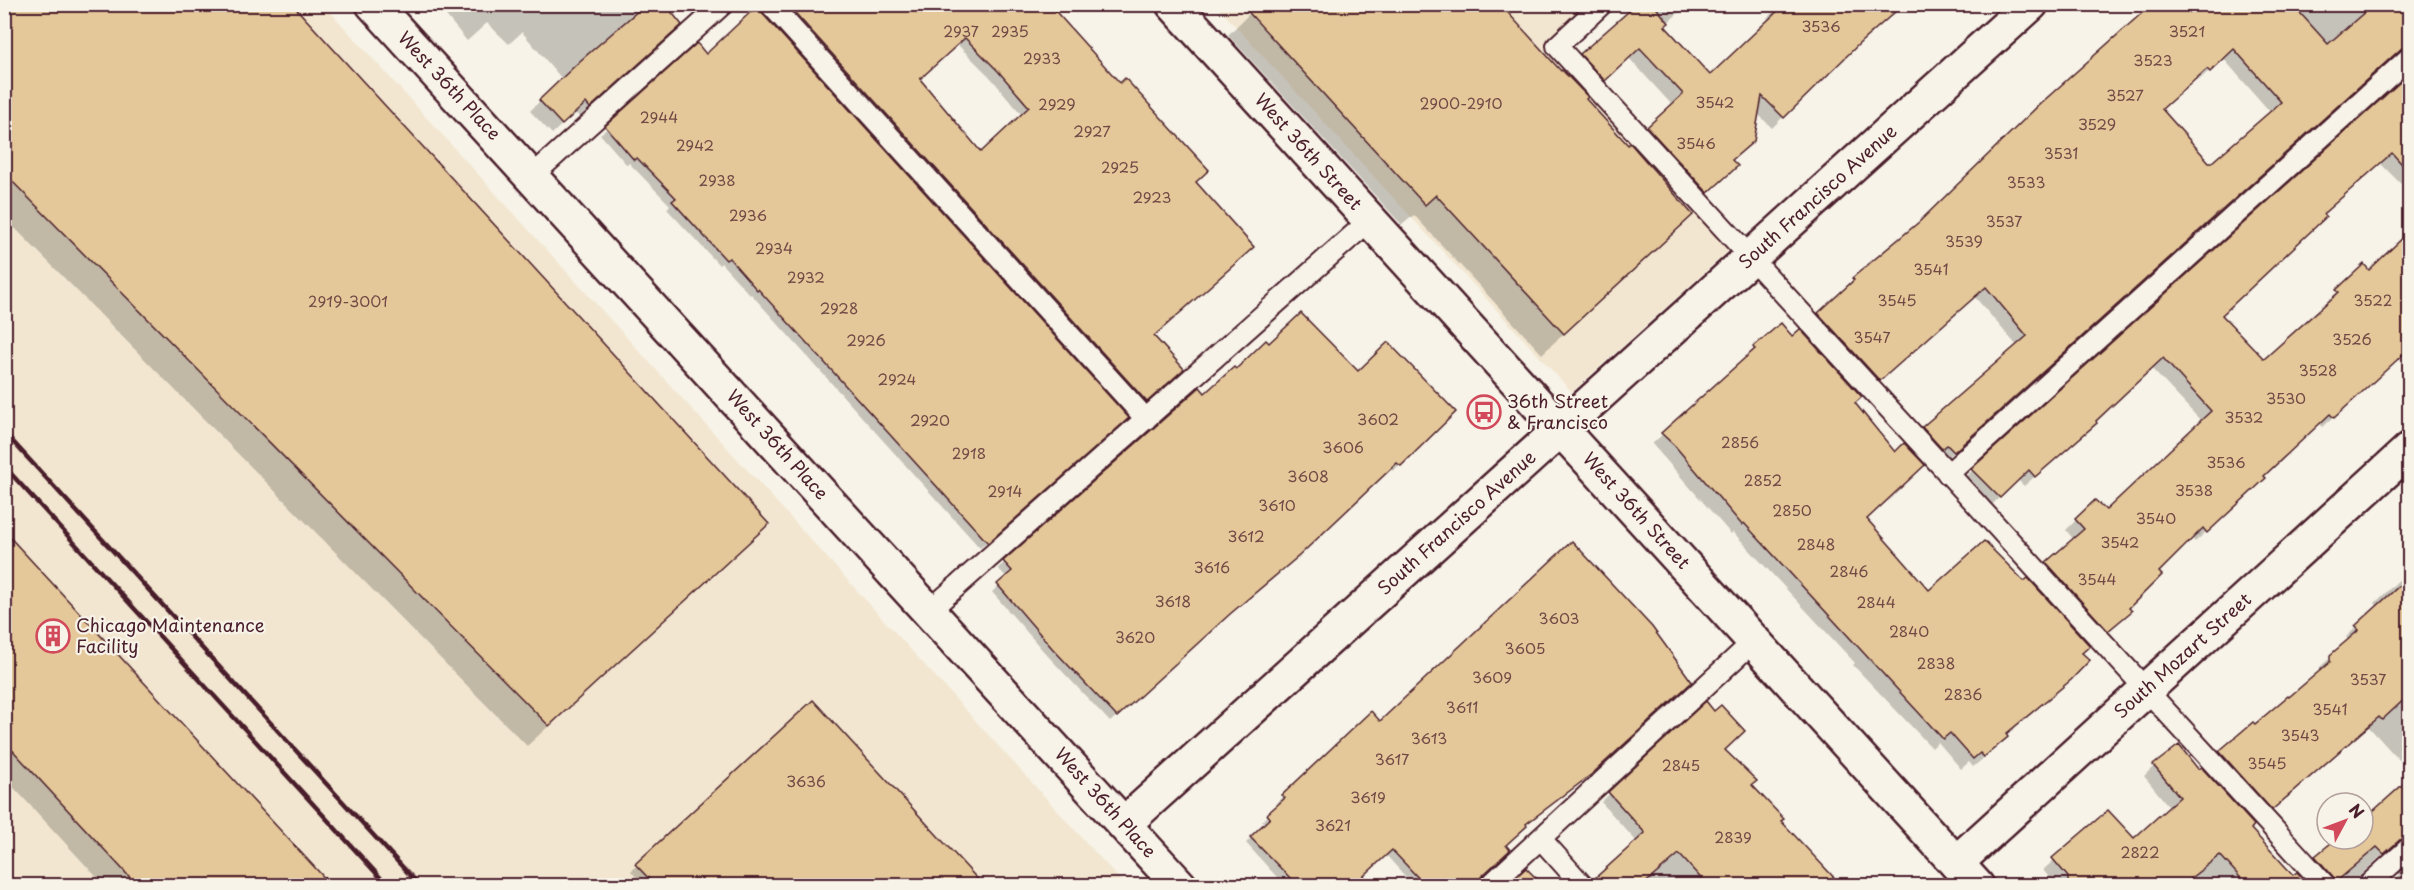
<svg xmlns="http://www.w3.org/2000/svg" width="2414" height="890" viewBox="0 0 2414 890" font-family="'Playpen Sans',sans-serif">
	<rect width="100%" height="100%" fill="#f7f3e8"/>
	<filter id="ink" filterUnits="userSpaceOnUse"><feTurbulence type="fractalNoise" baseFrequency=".0167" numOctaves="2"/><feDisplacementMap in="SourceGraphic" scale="12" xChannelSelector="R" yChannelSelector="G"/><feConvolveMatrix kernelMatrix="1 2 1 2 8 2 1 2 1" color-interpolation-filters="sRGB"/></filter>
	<g filter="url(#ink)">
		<!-- built -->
		<g fill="#f2e6d0">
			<path d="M 5,4 L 324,5 L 1125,885 L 5,886 Z"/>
			<path d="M 1216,5 L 1602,5 L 1557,46 L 1737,243 L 1572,392 Z"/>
		</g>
		<!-- shadow -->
		<g fill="#0003" fill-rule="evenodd">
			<path d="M 4,4 L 746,545 L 527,746 L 4,217 Z"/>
			<path d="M 441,4 L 663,4 L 670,35 L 579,117 L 575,112 L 552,134 L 530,111 L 562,79 L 522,32 L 509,44 L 487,23 L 467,41 L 439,7 Z"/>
			<path d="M 773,4 L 1033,4 L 1120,85 L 1194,182 L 1152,336 L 1175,376 L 1139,408 ZM 957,44 L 991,78 L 1022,115 L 981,154 L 918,79 Z"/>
			<path d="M 1259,4 L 1514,4 L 1505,13 L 1691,215 L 1542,354 L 1414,215 L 1402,225 L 1228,35 Z"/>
			<path d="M 1639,4 L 1688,4 L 1663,27 L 1710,77 L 1770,21 L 1767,18 L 1782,4 L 1903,4 L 1848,52 L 1772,128 L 1757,113 L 1731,161 L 1725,177 L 1696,203 L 1638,139 L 1673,106 L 1628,57 L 1593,90 L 1571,65 Z"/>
			<path d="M 2155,4 L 2368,4 L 2380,16 L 2392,4 L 2410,4 L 2410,61 L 2408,59 L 2397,55 L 2390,58 L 1943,461 L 1913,439 L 2017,346 L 1974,296 L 1868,390 L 1808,324 L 1844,291 L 1843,290 L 1853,279 L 1920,223 ZM 2223,58 L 2271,113 L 2213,163 L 2209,163 L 2160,110 L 2196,78 L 2198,81 Z"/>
			<path d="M 760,13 L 1120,424 L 980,548 L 751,294 L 750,295 L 721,263 L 719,265 L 667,209 L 670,205 L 629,163 L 627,165 L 600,134 L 706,56 Z"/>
			<path d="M 2410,74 L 2410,193 L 2380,163 L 2322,215 L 2220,315 L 2264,361 L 2329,303 L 2327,302 L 2364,267 L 2368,273 L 2410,234 L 2410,346 L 2323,427 L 2319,423 L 2262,476 L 2254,489 L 2195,542 L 2191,537 L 2157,572 L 2119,621 L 2097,640 L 2037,574 L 2074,540 L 2066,530 L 2076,520 L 2105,512 L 2202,422 L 2151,368 L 2084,433 L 2024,486 L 2017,479 L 1989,508 L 1962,480 Z"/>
			<path d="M 1780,325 L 1853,403 L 1865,520 L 1928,592 L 2081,654 L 2058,690 L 2005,735 L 2006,737 L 1996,748 L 1973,767 L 1969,762 L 1961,769 L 1938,742 L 1932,748 L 1853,665 L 1855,663 L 1733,532 L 1731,534 L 1652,444 L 1745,360 L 1744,359 L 1754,348 Z"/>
			<path d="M 1269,345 L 1358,373 L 1454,412 L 1393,471 L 1390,468 L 1110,722 L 1046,654 L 992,592 L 1007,578 L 998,568 L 1205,395 Z"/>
			<path d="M 4,533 L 329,886 L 105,886 L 4,777 Z"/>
			<path d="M 2408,571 L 2410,772 L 2368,726 L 2261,819 L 2209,762 L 2252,724 L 2255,726 L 2320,672 L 2320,667 L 2349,641 L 2346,637 L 2378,607 L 2375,603 Z"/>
			<path d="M 1685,687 L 1584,780 L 1524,825 L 1463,886 L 1414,886 L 1385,854 L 1352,886 L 1285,886 L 1246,843 L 1265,825 L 1262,821 L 1280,805 L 1277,802 L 1355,728 L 1380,723 Z"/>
			<path d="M 813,702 L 981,886 L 644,886 L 631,871 Z"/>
			<path d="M 1706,704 L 1723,750 L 1779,822 L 1839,886 L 1590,886 L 1637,842 L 1601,802 Z"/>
			<path d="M 2154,766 L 2249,829 L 2293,877 L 2297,874 L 2308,886 L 2056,886 L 2043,870 L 2108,812 L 2134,841 L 2170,808 L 2144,776 Z"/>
			<path d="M 2410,776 L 2410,853 L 2404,846 L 2396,845 L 2390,848 L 2357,878 L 2354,886 L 2321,886 L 2306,868 L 2338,839 L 2363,839 L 2363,822 Z"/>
			<path d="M 2410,864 L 2410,886 L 2388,886 L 2409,866 Z"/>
		</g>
		<!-- building -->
		<g fill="#e5c899" stroke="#4a1f2b" stroke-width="1.5" fill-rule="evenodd">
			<path d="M 4,4 L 292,4 L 769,524 L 549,726 L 4,173 Z"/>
			<path d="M 646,4 L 665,4 L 682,25 L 590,108 L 586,103 L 562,125 L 539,100 L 581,60 Z"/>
			<path d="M 787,4 L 1049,4 L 1120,83 L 1125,78 L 1209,170 L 1196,182 L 1254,247 L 1154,336 L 1184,369 L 1147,402 ZM 965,38 L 998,71 L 1029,107 L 981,152 L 920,79 Z"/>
			<path d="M 1241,4 L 1500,4 L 1561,71 L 1562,70 L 1588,97 L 1586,99 L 1628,145 L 1630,143 L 1693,215 L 1564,334 L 1436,195 L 1425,205 Z"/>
			<path d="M 1637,4 L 1653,4 L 1669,23 L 1665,26 L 1710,75 L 1785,4 L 1904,4 L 1861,42 L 1784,118 L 1762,96 L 1754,141 L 1732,160 L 1738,166 L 1708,193 L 1647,127 L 1683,94 L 1640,48 L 1605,81 L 1580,54 Z"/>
			<path d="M 2152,4 L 2292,4 L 2328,44 L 2374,4 L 2409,4 L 2409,45 L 2402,48 L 1954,452 L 1947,445 L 1942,449 L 1922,427 L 2027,336 L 1986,287 L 1880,381 L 1818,313 L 1854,280 L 1852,278 L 1919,222 L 2040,104 ZM 2234,49 L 2281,102 L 2212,162 L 2209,162 L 2162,109 L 2207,69 L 2210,72 Z"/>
			<path d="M 758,5 L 761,12 L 1129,418 L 988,543 L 758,289 L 757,290 L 729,258 L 726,260 L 672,201 L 676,198 L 637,158 L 634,160 L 605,126 L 697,43 L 706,54 Z"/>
			<path d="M 2409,74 L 2409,172 L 2392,153 L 2323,214 L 2326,217 L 2222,315 L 2264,359 L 2339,292 L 2336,290 L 2364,264 L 2369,270 L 2409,232 L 2409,349 L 2334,418 L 2330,414 L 2264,476 L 2266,478 L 2207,533 L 2203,528 L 2159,572 L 2162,575 L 2129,608 L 2132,611 L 2108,631 L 2046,562 L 2084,529 L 2075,519 L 2095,500 L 2106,510 L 2211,411 L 2163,358 L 2096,421 L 2097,423 L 2035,477 L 2029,470 L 2000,498 L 1971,469 Z"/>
			<path d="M 1301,313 L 1358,371 L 1388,342 L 1456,412 L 1401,466 L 1397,463 L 1300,555 L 1230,614 L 1117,717 L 1052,648 L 997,584 L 1012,571 L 1003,561 L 1200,387 L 1205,393 L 1234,367 L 1236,369 L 1266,340 L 1269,343 Z"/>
			<path d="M 1781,323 L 1792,336 L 1800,329 L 1862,397 L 1855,403 L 1895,452 L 1904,443 L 1925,465 L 1867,519 L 1929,590 L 1984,541 L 2024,581 L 2028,578 L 2090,646 L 2082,653 L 2090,660 L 2071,680 L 2006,734 L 2008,737 L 1984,757 L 1980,753 L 1973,759 L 1950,733 L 1943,739 L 1744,523 L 1742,525 L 1675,446 L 1661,433 L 1755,349 L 1753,347 Z"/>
			<path d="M 4,531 L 331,885 L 137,885 L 4,741 Z"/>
			<path d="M 1572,541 L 1652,627 L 1692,682 L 1592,774 L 1526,824 L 1527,826 L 1506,845 L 1510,850 L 1481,877 L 1477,885 L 1425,885 L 1392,850 L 1354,885 L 1297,885 L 1250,837 L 1270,818 L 1267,814 L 1285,798 L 1282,795 L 1354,727 L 1371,711 L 1380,721 Z"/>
			<path d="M 2409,577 L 2409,695 L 2382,720 L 2379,717 L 2272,810 L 2219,751 L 2253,722 L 2255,724 L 2288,696 L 2289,697 L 2330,662 L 2330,655 L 2359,630 L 2355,626 Z"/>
			<path d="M 813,700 L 983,885 L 655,885 L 635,864 Z"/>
			<path d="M 1706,701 L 1714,711 L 1721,705 L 1745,731 L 1725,750 L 1757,781 L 1752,785 L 1784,819 L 1781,821 L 1841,885 L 1707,885 L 1679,854 L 1643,885 L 1595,885 L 1593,880 L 1645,833 L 1608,792 Z"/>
			<path d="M 2179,745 L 2198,769 L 2201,767 L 2254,825 L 2251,829 L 2293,875 L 2297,872 L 2309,885 L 2247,885 L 2220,855 L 2182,885 L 2068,885 L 2068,877 L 2052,858 L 2108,810 L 2134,838 L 2180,797 L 2153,765 Z"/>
			<path d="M 2409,779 L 2409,835 L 2402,838 L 2384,854 L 2377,847 L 2337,881 L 2315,856 L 2336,839 L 2363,839 L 2363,820 Z"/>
			<path d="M 1526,868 L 1543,885 L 1507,885 Z"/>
		</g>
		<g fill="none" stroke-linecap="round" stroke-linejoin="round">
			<defs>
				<g id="lane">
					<path d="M 770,4 L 1146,419"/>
					<path d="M 1602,4 L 1557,46 L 2326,886"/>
					<path d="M 531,177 L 723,4"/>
					<path d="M 1948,474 L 2410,57"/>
					<path d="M 929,611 L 1370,220"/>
					<path d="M 1541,839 L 1583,886"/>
					<path d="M 1489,886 L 1754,641"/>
					<path d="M 2367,886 L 2410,847"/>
				</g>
				<g id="street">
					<path d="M 373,4 L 1180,886"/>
					<path d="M 1173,4 L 1977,886"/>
					<path d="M 1124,824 L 2031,4"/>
					<path d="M 1956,863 L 2410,449"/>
				</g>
			</defs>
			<!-- lane casing -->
			<use href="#lane" stroke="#4a1f2b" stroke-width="24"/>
			<!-- street casing -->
			<use href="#street" stroke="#4a1f2b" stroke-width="38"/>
			<!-- lane -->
			<use href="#lane" stroke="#f7f3e8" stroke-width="20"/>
			<!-- street -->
			<use href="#street" stroke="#f7f3e8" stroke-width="33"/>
			<!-- rail -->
			<g stroke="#4a1f2b" stroke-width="4.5">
				<path d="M 4,432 L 420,886"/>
				<path d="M 4,466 L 388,886"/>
			</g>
		</g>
	</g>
	<!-- icons -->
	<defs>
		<symbol id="bus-ring" viewBox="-11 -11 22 22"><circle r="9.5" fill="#f7f3e8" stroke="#d1495b" stroke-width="1.5"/><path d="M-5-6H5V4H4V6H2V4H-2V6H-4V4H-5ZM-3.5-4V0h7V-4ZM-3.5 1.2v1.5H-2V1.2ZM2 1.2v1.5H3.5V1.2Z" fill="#d1495b"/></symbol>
		<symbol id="building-ring" viewBox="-11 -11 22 22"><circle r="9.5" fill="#f7f3e8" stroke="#d1495b" stroke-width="1.5"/><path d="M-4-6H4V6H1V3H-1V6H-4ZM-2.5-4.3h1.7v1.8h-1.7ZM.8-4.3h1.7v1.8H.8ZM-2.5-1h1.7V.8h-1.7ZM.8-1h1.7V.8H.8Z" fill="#d1495b"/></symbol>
	</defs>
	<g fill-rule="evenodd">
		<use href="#bus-ring" x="1465" y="393" width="38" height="38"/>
		<use href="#building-ring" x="34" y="617" width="38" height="38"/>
	</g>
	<g text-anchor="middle" stroke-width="4.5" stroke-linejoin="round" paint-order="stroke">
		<!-- number labels -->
		<g font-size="15" fill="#714946">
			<text x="1821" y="32">3536</text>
			<text x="961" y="37">2937</text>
			<text x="1010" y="37">2935</text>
			<text x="2187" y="37">3521</text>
			<text x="1042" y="64">2933</text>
			<text x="2153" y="66">3523</text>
			<text x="2125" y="101">3527</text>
			<text x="1715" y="108">3542</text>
			<text x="1461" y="109">2900-2910</text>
			<text x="1057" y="110">2929</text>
			<text x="659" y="123">2944</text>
			<text x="2097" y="130">3529</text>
			<text x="1092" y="137">2927</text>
			<text x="1696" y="149">3546</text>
			<text x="695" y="151">2942</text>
			<text x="2061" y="159">3531</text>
			<text x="1120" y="173">2925</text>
			<text x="717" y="186">2938</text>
			<text x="2026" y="188">3533</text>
			<text x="1152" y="203">2923</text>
			<text x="748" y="221">2936</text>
			<text x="2004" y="227">3537</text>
			<text x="1964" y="247">3539</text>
			<text x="774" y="254">2934</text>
			<text x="1931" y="275">3541</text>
			<text x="806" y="283">2932</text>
			<text x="1897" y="306">3545</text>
			<text x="2373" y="306">3522</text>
			<text x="348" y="307">2919-3001</text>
			<text x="839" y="314">2928</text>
			<text x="1872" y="343">3547</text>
			<text x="2352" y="345">3526</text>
			<text x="866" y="346">2926</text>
			<text x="2318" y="376">3528</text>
			<text x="897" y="385">2924</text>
			<text x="2286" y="404">3530</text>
			<text x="2244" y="423">3532</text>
			<text x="1378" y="425">3602</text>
			<text x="930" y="426">2920</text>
			<text x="1740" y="448">2856</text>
			<text x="1343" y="453">3606</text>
			<text x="969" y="459">2918</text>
			<text x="2226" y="468">3536</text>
			<text x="1308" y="482">3608</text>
			<text x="1763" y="486">2852</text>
			<text x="2194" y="496">3538</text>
			<text x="1005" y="497">2914</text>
			<text x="1277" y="511">3610</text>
			<text x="1792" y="516">2850</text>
			<text x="2156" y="524">3540</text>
			<text x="1246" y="542">3612</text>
			<text x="2120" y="548">3542</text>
			<text x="1816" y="550">2848</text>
			<text x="1212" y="573">3616</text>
			<text x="1849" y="577">2846</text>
			<text x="2097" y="585">3544</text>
			<text x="1173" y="607">3618</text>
			<text x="1876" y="608">2844</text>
			<text x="1559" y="624">3603</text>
			<text x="1909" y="637">2840</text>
			<text x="1135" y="643">3620</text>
			<text x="1525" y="654">3605</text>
			<text x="1936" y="669">2838</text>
			<text x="1492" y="683">3609</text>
			<text x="2368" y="685">3537</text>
			<text x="1963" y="700">2836</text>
			<text x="1462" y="713">3611</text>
			<text x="2330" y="715">3541</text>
			<text x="2300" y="741">3543</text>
			<text x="1429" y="744">3613</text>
			<text x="1392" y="765">3617</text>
			<text x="2267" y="769">3545</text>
			<text x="1681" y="771">2845</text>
			<text x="806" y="787">3636</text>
			<text x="1368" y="803">3619</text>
			<text x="1333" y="831">3621</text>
			<text x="1733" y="843">2839</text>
			<text x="2140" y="858">2822</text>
		</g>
		<!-- street labels -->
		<g font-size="18" fill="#4a1f2b" stroke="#f7f3e8">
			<text transform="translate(449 86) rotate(47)" y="6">West 36th Place</text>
			<text transform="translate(1308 152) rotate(48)" y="6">West 36th Street</text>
			<text transform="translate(1818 197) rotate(-42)" y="6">South Francisco Avenue</text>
			<text transform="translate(777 445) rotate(48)" y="6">West 36th Place</text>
			<text transform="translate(1636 511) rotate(48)" y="6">West 36th Street</text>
			<text transform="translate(1457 523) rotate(-42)" y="6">South Francisco Avenue</text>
			<text transform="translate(2183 656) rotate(-42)" y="6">South Mozart Street</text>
			<text transform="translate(1105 803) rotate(48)" y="6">West 36th Place</text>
		</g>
		<!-- poi labels -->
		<g font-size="18" fill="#4a1f2b" stroke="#f7f3e8" text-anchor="start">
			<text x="1507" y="408">36th Street<tspan x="1507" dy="21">&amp; Francisco</tspan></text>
			<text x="76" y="632">Chicago Maintenance<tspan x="76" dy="21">Facility</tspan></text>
		</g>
	</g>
	<!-- margin -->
	<rect width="2414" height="890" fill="none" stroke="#f7f3e8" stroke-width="24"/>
	<rect x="12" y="12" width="2390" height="866" fill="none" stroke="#4a1f2b" stroke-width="2" filter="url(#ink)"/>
	<!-- north arrow -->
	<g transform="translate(2345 821) rotate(49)"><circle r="28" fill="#f7f3e8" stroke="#b29e9c" stroke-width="1.5"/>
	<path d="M0-4.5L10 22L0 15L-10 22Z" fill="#d1495b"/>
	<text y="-9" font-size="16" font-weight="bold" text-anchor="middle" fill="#4a1f2b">N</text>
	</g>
</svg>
